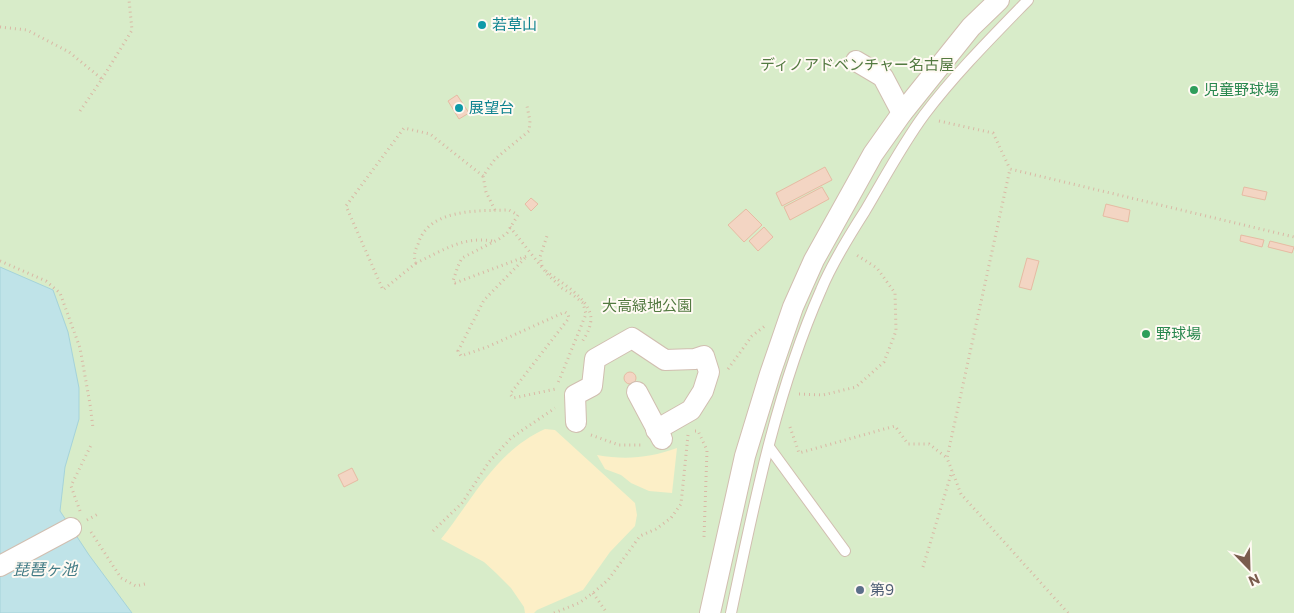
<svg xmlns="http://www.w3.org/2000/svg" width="1294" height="613" viewBox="0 0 1294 613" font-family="Commissioner,'Noto Sans JP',sans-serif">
	<rect width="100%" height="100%" fill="#fdf6ec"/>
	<!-- green -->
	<rect fill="#d8ecc9" x="0" y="0" width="1294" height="613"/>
	<!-- sand -->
	<g fill="#fcefc7">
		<path d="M 545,429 L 555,430 L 635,503 L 637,515 L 635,526 L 610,552 L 583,590 L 537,610 L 534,613 L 525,613 L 524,607 L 511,588 L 496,573 L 484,562 L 441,539 C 473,499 496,451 545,429 Z"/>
		<path d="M 677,448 L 672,493 L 649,491 L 631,483 L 621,475 L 605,469 L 597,455 C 626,460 649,458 677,448 Z"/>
	</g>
	<!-- water -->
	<path fill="#bfe3e8" stroke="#a5d3da" d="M 0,267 L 53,290 L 68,332 L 79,388 L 79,419 L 65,467 L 60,511 L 89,555 L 132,613 L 0,613 Z"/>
	<!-- building -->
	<g fill="#f3d5c3" stroke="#e6bba3">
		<path d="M 457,95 L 469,113 L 459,119 L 448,101 Z"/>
		<path d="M 825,167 L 832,180 L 782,206 L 776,193 Z"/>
		<path d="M 822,187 L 829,199 L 790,220 L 784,207 Z"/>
		<path d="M 1244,187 L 1267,192 L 1265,200 L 1242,195 Z"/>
		<path d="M 531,198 L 538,204 L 531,211 L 525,204 Z"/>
		<path d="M 1106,204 L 1130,210 L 1128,222 L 1103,216 Z"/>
		<path d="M 746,209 L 762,225 L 744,242 L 728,225 Z"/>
		<path d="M 764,227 L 773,237 L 758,251 L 749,241 Z"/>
		<path d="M 1241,235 L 1264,240 L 1262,247 L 1240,241 Z"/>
		<path d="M 1270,241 L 1294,247 L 1292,253 L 1268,247 Z"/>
		<path d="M 1027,258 L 1039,261 L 1031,290 L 1019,287 Z"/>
		<circle cx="630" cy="378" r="6"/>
		<path d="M 352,468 L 358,480 L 344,487 L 338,475 Z"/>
	</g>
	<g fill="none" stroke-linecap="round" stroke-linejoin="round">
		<defs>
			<g id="lane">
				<path d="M 769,447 L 845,551"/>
				<path d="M 731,613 C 754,504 776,392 821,290 C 832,263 849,236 865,211 C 884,179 902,145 924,115 C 955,74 992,37 1028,0"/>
			</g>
			<g id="street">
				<path d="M 856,61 L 883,77 L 902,113"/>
				<path d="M 637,392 L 662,439"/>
				<path d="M 576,422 L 575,395 L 592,386 L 595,359 L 632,338 L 665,360 L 695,359 L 704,356 L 709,372 L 703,391 L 691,410 L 656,430"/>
				<path d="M 0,566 L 71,528"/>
				<path d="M 710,613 L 745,456 L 770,374 L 793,307 L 814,260 L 873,154 L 902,113 L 971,27 L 999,0"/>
			</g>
		</defs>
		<!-- lane casing -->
		<use href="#lane" stroke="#d1beb0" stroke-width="12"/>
		<!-- street casing -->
		<use href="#street" stroke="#d1beb0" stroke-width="22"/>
		<!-- path -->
		<g stroke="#d9b8a5" stroke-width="3" stroke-dasharray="1 4" stroke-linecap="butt">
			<path d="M 0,27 L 27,30 L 69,52 L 102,79 L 78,114"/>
			<path d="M 102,79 L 132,30 L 129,0"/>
			<path d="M 939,121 L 993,133 L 1010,169"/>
			<path d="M 495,210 L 486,192 L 483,176 L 495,159 L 529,131 L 530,121 L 527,106"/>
			<path d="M 510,227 L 548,275 L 562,288 L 573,295 L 583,303 L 586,314 L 558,383"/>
			<path d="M 492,241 C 463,236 442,251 416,263 C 413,256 415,251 418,244 C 429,208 478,211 509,210 L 518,215 L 507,233 L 499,239 L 462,258 L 458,266 L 453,281 L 455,283 L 527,256 L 484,300 L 458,351 L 461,356 L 487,347 L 565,312 L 568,314 L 569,318 L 510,394 L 513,398 L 556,389"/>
			<path d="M 0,261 L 46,281 L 60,293 L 80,348 L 90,404 L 93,428"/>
			<path d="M 416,263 L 383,290 L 346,206 L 404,128 L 430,134 L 483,176"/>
			<path d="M 542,266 L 540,257 L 548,233"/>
			<path d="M 546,271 C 561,283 597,302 590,325 C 589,331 585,337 582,342"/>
			<path d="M 728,369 L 752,336 L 766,325"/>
			<path d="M 799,394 L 823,395 L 856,387 L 884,362 L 896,331 L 895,293 L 877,268 L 855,254"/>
			<path d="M 790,427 L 799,453 L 895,426 L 908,444 L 929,444 L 947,458"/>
			<path d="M 695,431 L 698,431 L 707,450 L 704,537"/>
			<path d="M 591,435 L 619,445 L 643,445"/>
			<path d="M 80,511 L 71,486 L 92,443"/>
			<path d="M 87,520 L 98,514"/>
			<path d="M 433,531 L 462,503 L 489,462 L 511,438 L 555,408"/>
			<path d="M 91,532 L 121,578 L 136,586 L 145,584"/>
			<path d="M 923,567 L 952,471"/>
			<path d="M 593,593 L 607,613"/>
			<path d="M 554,613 L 579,603 L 593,593 L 608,580 L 640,536 L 656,529 L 671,518 L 681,504 L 688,435"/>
			<path d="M 1068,613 L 961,494 L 947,458 L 1010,169 L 1294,237"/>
		</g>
		<!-- lane -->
		<use href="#lane" stroke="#fff" stroke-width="10"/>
		<!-- street -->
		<use href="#street" stroke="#fff" stroke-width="20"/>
	</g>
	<!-- markers -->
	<g fill="#0f9aa8" stroke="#fffaf3" stroke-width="2">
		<circle cx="482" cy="25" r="5"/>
		<circle cx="459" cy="108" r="5"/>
	</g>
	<g fill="#2e9e5b" stroke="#fffaf3" stroke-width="2">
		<circle cx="1194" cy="90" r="5"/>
		<circle cx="1146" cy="334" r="5"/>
	</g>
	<circle fill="#5c6f8a" stroke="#fffaf3" stroke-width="2" cx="860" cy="590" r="5"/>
	<g text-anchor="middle" stroke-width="4" stroke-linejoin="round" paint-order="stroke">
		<!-- culture labels -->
		<g font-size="15" fill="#0d838f" stroke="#fffaf3" text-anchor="start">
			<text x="492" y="30">若草山</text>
			<text x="469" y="113">展望台</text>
		</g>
		<!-- park labels -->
		<g font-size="15" fill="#537a41" stroke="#fffaf3">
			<text x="857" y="70">ディノアドベンチャー名古屋</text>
			<text x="647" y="311">大高緑地公園</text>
		</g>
		<!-- leisure labels -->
		<g font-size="15" fill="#27864d" stroke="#fffaf3" text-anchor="start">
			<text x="1204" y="95">児童野球場</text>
			<text x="1156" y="339">野球場</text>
		</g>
		<!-- service labels -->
		<g font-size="15" fill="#4e5e75" stroke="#fffaf3" text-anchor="start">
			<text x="870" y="595">第9</text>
		</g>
		<!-- water labels -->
		<g font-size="16" font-style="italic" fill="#437c86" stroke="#fffaf3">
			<text x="45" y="575">琵琶ヶ池</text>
		</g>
	</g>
	<!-- north arrow -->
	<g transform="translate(1249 568) rotate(157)" stroke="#fffaf3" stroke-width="4" paint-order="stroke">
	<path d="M0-4L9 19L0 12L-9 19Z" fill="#7a5c4d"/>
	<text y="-8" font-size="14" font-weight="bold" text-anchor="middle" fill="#7a5c4d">N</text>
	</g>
</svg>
